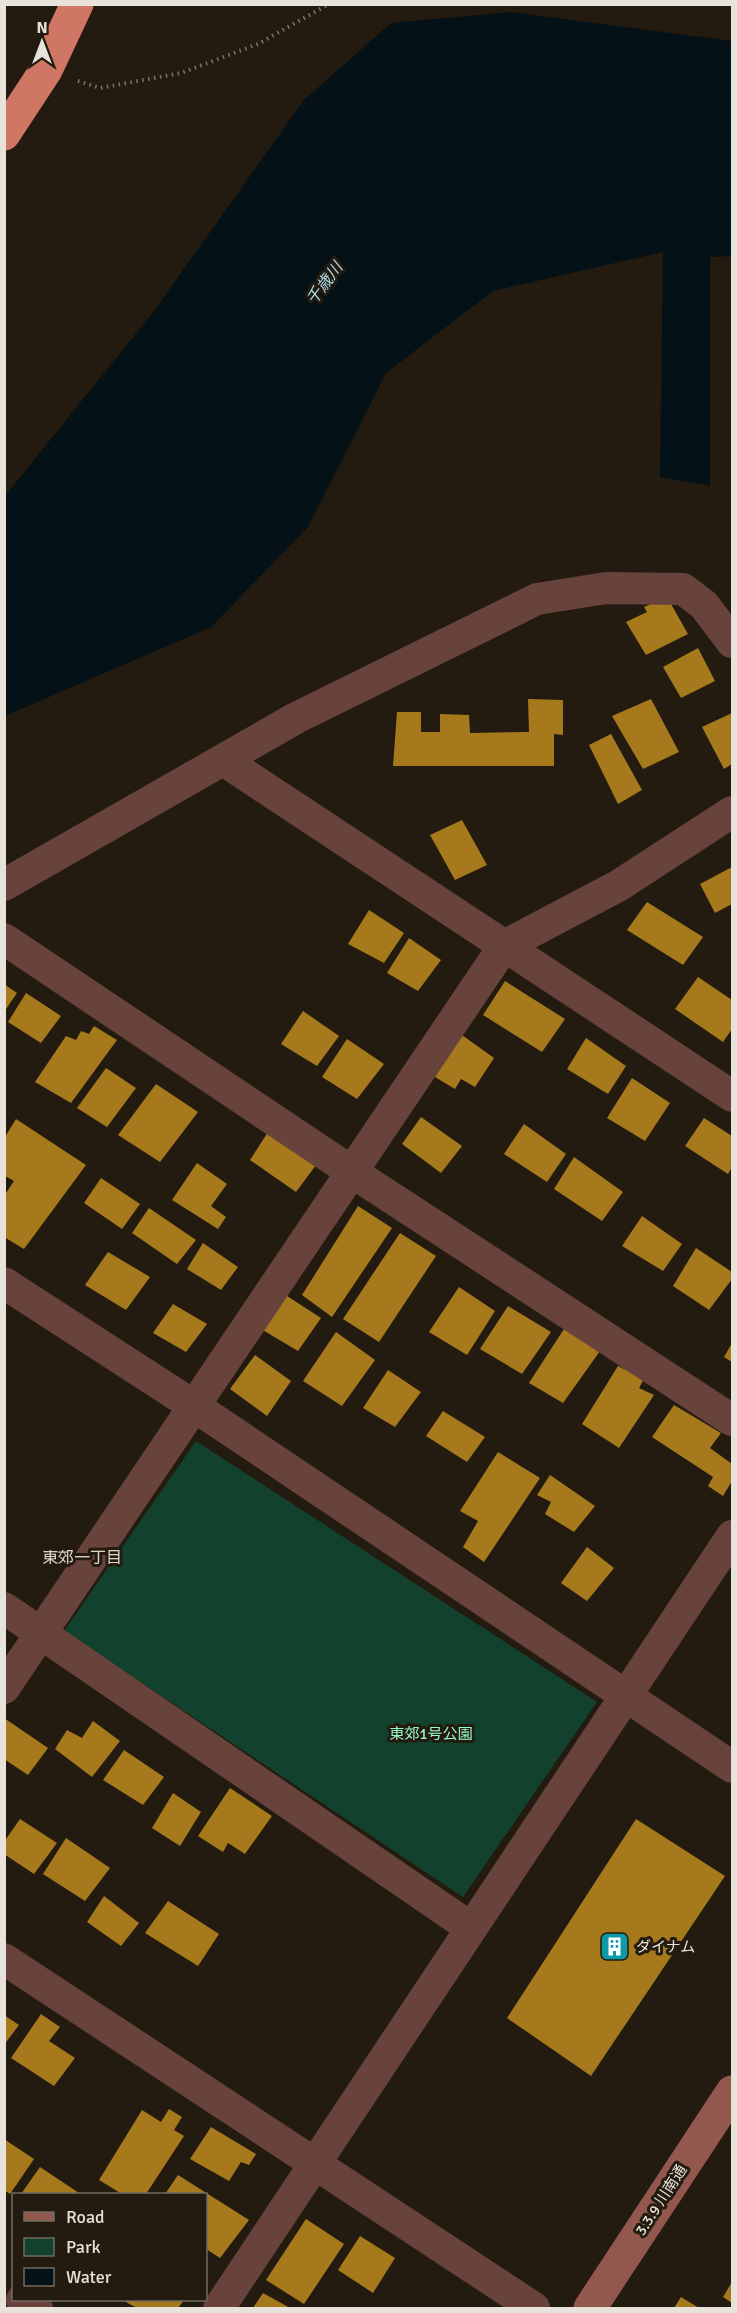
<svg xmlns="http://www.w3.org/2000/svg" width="737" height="2313" viewBox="0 0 737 2313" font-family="Signika,'Noto Sans JP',sans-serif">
	<rect width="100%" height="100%" fill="#231b0f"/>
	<!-- green -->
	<path fill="#12412d" d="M 196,1441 L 597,1702 L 463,1897 L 64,1631 Z"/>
	<!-- water -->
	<path fill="#041117" d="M 510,12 L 732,41 L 732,256 L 710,257 L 710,486 L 660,477 L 663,252 L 493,291 L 386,373 L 308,527 L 211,627 L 5,716 L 5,496 L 154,311 L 304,100 L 391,23 Z"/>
	<!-- building -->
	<g fill="#a7791d">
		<path d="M 667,597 L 688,634 L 646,655 L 626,622 L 647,612 L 644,607 Z"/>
		<path d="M 698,648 L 715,681 L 681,698 L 663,667 Z"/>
		<path d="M 528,699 L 563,700 L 563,735 L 554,734 L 554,766 L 393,766 L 397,712 L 421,712 L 421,732 L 440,732 L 440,714 L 469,715 L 470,733 L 529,732 Z"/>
		<path d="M 651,699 L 679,752 L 643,769 L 612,716 Z"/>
		<path d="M 732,713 L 732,764 L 724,769 L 702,727 Z"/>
		<path d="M 611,734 L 642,790 L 618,804 L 589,745 Z"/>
		<path d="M 462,820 L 487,865 L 455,880 L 430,835 Z"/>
		<path d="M 732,867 L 732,904 L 715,913 L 700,884 Z"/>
		<path d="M 647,902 L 703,937 L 683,965 L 627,930 Z"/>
		<path d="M 369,910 L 404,933 L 384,963 L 348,944 Z"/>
		<path d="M 409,938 L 441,960 L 418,991 L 387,973 Z"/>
		<path d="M 698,977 L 732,1000 L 732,1029 L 723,1042 L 675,1009 Z"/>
		<path d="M 505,981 L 565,1019 L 542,1052 L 483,1015 Z"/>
		<path d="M 4,984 L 17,993 L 4,1012 Z"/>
		<path d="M 26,993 L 61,1016 L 41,1043 L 8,1022 Z"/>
		<path d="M 303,1011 L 339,1036 L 317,1066 L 281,1044 Z"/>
		<path d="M 94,1026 L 117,1040 L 71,1103 L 35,1082 L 66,1036 L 76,1040 L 81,1031 L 89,1034 Z"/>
		<path d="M 462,1035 L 494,1058 L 475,1087 L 461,1079 L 455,1089 L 435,1077 Z"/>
		<path d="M 586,1038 L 626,1066 L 608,1094 L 567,1069 Z"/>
		<path d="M 347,1039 L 384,1064 L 357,1099 L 322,1077 Z"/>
		<path d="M 106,1068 L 136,1088 L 107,1127 L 77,1108 Z"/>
		<path d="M 632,1078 L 670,1103 L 645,1141 L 607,1118 Z"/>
		<path d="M 156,1084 L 198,1112 L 160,1162 L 118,1135 Z"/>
		<path d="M 421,1117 L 462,1146 L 441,1173 L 402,1144 Z"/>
		<path d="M 704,1118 L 732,1136 L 732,1167 L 728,1174 L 685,1146 Z"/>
		<path d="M 16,1119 L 86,1165 L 24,1249 L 4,1237 L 4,1196 L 14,1181 L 5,1176 L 5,1137 Z"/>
		<path d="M 524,1124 L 566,1154 L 547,1182 L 504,1154 Z"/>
		<path d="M 268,1132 L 316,1165 L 296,1192 L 250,1160 Z"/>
		<path d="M 574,1157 L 623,1192 L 602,1221 L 554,1189 Z"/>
		<path d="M 197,1163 L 227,1184 L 211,1206 L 226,1217 L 218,1229 L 172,1200 Z"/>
		<path d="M 101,1178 L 140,1204 L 122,1229 L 84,1203 Z"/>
		<path d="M 358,1206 L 392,1228 L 332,1317 L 302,1295 Z"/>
		<path d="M 149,1208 L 196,1240 L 177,1264 L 132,1233 Z"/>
		<path d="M 642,1216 L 682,1244 L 663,1271 L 622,1246 Z"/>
		<path d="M 400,1233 L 436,1256 L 379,1342 L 343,1319 Z"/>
		<path d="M 203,1243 L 238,1267 L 221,1290 L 187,1269 Z"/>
		<path d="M 696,1248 L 732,1272 L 732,1279 L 709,1310 L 673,1286 Z"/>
		<path d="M 108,1252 L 150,1277 L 126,1310 L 85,1285 Z"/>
		<path d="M 459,1287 L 495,1311 L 467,1355 L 429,1332 Z"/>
		<path d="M 284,1294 L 321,1318 L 298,1351 L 261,1329 Z"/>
		<path d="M 173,1304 L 207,1324 L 186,1352 L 153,1333 Z"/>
		<path d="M 508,1306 L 551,1332 L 522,1374 L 480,1349 Z"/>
		<path d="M 564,1329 L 600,1351 L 563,1403 L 529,1383 Z"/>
		<path d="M 336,1332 L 375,1360 L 342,1406 L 303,1381 Z"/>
		<path d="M 732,1343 L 732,1362 L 724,1357 Z"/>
		<path d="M 255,1355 L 291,1381 L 267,1416 L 230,1389 Z"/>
		<path d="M 618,1366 L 644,1379 L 639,1388 L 654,1395 L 619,1448 L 582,1424 Z"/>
		<path d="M 388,1370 L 421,1392 L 395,1427 L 363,1408 Z"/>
		<path d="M 674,1405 L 721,1433 L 710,1448 L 732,1464 L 732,1481 L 723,1496 L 708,1486 L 713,1477 L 652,1437 Z"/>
		<path d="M 443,1411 L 485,1437 L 467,1462 L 426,1436 Z"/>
		<path d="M 498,1452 L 540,1478 L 484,1562 L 463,1547 L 478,1521 L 460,1511 Z"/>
		<path d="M 550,1475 L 595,1506 L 574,1532 L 545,1514 L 551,1502 L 537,1495 Z"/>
		<path d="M 587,1547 L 614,1568 L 587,1601 L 561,1583 Z"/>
		<path d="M 4,1718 L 48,1748 L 28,1775 L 4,1759 Z"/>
		<path d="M 93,1721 L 120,1741 L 92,1777 L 55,1749 L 67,1730 L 82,1738 Z"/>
		<path d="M 124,1750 L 164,1777 L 143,1805 L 103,1780 Z"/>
		<path d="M 230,1788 L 272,1816 L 245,1854 L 228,1843 L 223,1852 L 198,1836 Z"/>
		<path d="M 173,1793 L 201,1812 L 180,1846 L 152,1828 Z"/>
		<path d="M 20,1819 L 57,1843 L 34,1874 L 4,1854 L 4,1842 Z"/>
		<path d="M 636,1819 L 725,1876 L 591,2076 L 507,2018 Z"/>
		<path d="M 66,1838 L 110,1868 L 85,1901 L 43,1874 Z"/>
		<path d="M 104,1896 L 139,1923 L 121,1946 L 87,1922 Z"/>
		<path d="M 168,1901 L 219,1934 L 198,1966 L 145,1933 Z"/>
		<path d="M 41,2014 L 60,2027 L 49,2041 L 75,2058 L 54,2086 L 11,2058 Z"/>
		<path d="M 4,2015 L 19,2025 L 4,2045 Z"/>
		<path d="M 169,2109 L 182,2117 L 174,2130 L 184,2136 L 146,2194 L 122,2194 L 99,2180 L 142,2110 L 161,2122 Z"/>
		<path d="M 211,2127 L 256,2154 L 249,2165 L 241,2162 L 229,2181 L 190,2159 Z"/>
		<path d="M 4,2139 L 34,2159 L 10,2194 L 4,2190 Z"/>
		<path d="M 40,2167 L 79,2193 L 21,2194 Z"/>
		<path d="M 178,2175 L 249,2220 L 220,2258 L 206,2249 L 206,2194 L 165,2194 Z"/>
		<path d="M 306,2219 L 344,2244 L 304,2304 L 266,2280 Z"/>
		<path d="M 360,2236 L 395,2258 L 373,2293 L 338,2270 Z"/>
		<path d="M 732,2282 L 732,2303 L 723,2297 Z"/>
		<path d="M 263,2293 L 290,2308 L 253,2308 Z"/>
		<path d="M 681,2297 L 699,2308 L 674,2308 Z"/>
		<path d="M 122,2300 L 184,2300 L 178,2308 L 137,2308 Z"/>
	</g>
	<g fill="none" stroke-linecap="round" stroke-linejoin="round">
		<!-- path -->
		<path stroke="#7b746a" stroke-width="4" stroke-dasharray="1.5 4.5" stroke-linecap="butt" d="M 78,81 L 100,88 L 181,73 L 258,44 L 329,4"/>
		<!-- street -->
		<g stroke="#68433c" stroke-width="32">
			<path d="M 223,760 L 732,1096"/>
			<path d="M 4,885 L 296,718 L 537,599 L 606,588 L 683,589 L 704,605 L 732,642"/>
			<path d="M 4,939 L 352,1172 L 732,1420"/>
			<path d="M 4,1283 L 194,1406 L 732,1767"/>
			<path d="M 4,1608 L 471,1928"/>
			<path d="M 4,1688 L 504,946 L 618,886 L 732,812"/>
			<path d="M 4,1959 L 534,2308"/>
			<path d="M 22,2300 L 37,2308"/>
			<path d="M 219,2308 L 732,1536"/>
		</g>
		<!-- secondary -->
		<path stroke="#92584d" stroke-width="33" d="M 590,2308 L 732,2092"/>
		<!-- highway -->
		<path stroke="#cf7665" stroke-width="33" d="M 4,134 L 46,70 L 77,4"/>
	</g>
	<!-- icons -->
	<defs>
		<symbol id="building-square" viewBox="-11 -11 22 22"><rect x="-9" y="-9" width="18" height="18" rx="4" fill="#0f9aa8" stroke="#231b0f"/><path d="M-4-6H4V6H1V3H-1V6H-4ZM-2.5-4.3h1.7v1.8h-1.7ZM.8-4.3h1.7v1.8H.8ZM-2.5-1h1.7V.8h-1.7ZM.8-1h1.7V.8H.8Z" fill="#fff"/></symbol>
	</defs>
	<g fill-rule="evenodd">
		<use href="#building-square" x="598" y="1930" width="33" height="33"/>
	</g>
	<g text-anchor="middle" stroke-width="6" stroke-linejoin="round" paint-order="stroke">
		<!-- park labels -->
		<g font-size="15" fill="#96fbca" stroke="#231b0f">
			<text x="431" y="1739">東郊1号公園</text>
		</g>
		<!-- poi labels -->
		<g font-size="15" fill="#e8e3da" stroke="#231b0f" text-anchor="start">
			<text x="636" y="1952">ダイナム</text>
		</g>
		<!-- street labels -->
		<g font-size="15" fill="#e8e3da" stroke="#231b0f">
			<text transform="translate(661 2200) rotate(-57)" y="5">3.3.9 川南通</text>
		</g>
		<!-- water labels -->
		<g font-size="16" font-style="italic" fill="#addff3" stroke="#231b0f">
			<text transform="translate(324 283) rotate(-53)" y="6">千歳川</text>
		</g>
		<!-- neighbourhood labels -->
		<g font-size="16" fill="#e0d5c5" stroke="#231b0f">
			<text x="82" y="1563">東郊一丁目</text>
		</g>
	</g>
	<!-- border -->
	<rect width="737" height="2313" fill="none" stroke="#e8e3da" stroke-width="12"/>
	<!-- legend -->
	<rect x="12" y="2193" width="195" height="108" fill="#231b0f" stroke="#726b60" stroke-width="1.5"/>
	<rect x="24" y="2212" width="30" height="9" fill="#92584d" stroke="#726b60" stroke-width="1.5"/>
	<text x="66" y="2223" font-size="18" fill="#e8e3da">Road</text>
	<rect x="24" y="2238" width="30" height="18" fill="#12412d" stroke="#726b60" stroke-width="1.5"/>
	<text x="66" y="2253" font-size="18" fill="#e8e3da">Park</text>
	<rect x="24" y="2268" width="30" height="18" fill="#041117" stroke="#726b60" stroke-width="1.5"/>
	<text x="66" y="2283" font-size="18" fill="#e8e3da">Water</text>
	<!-- north arrow -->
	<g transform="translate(42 42)" stroke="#231b0f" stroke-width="4.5" paint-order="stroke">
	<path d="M0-4.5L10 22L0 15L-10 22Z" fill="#e8e3da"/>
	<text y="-9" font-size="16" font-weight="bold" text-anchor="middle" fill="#e8e3da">N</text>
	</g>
</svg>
